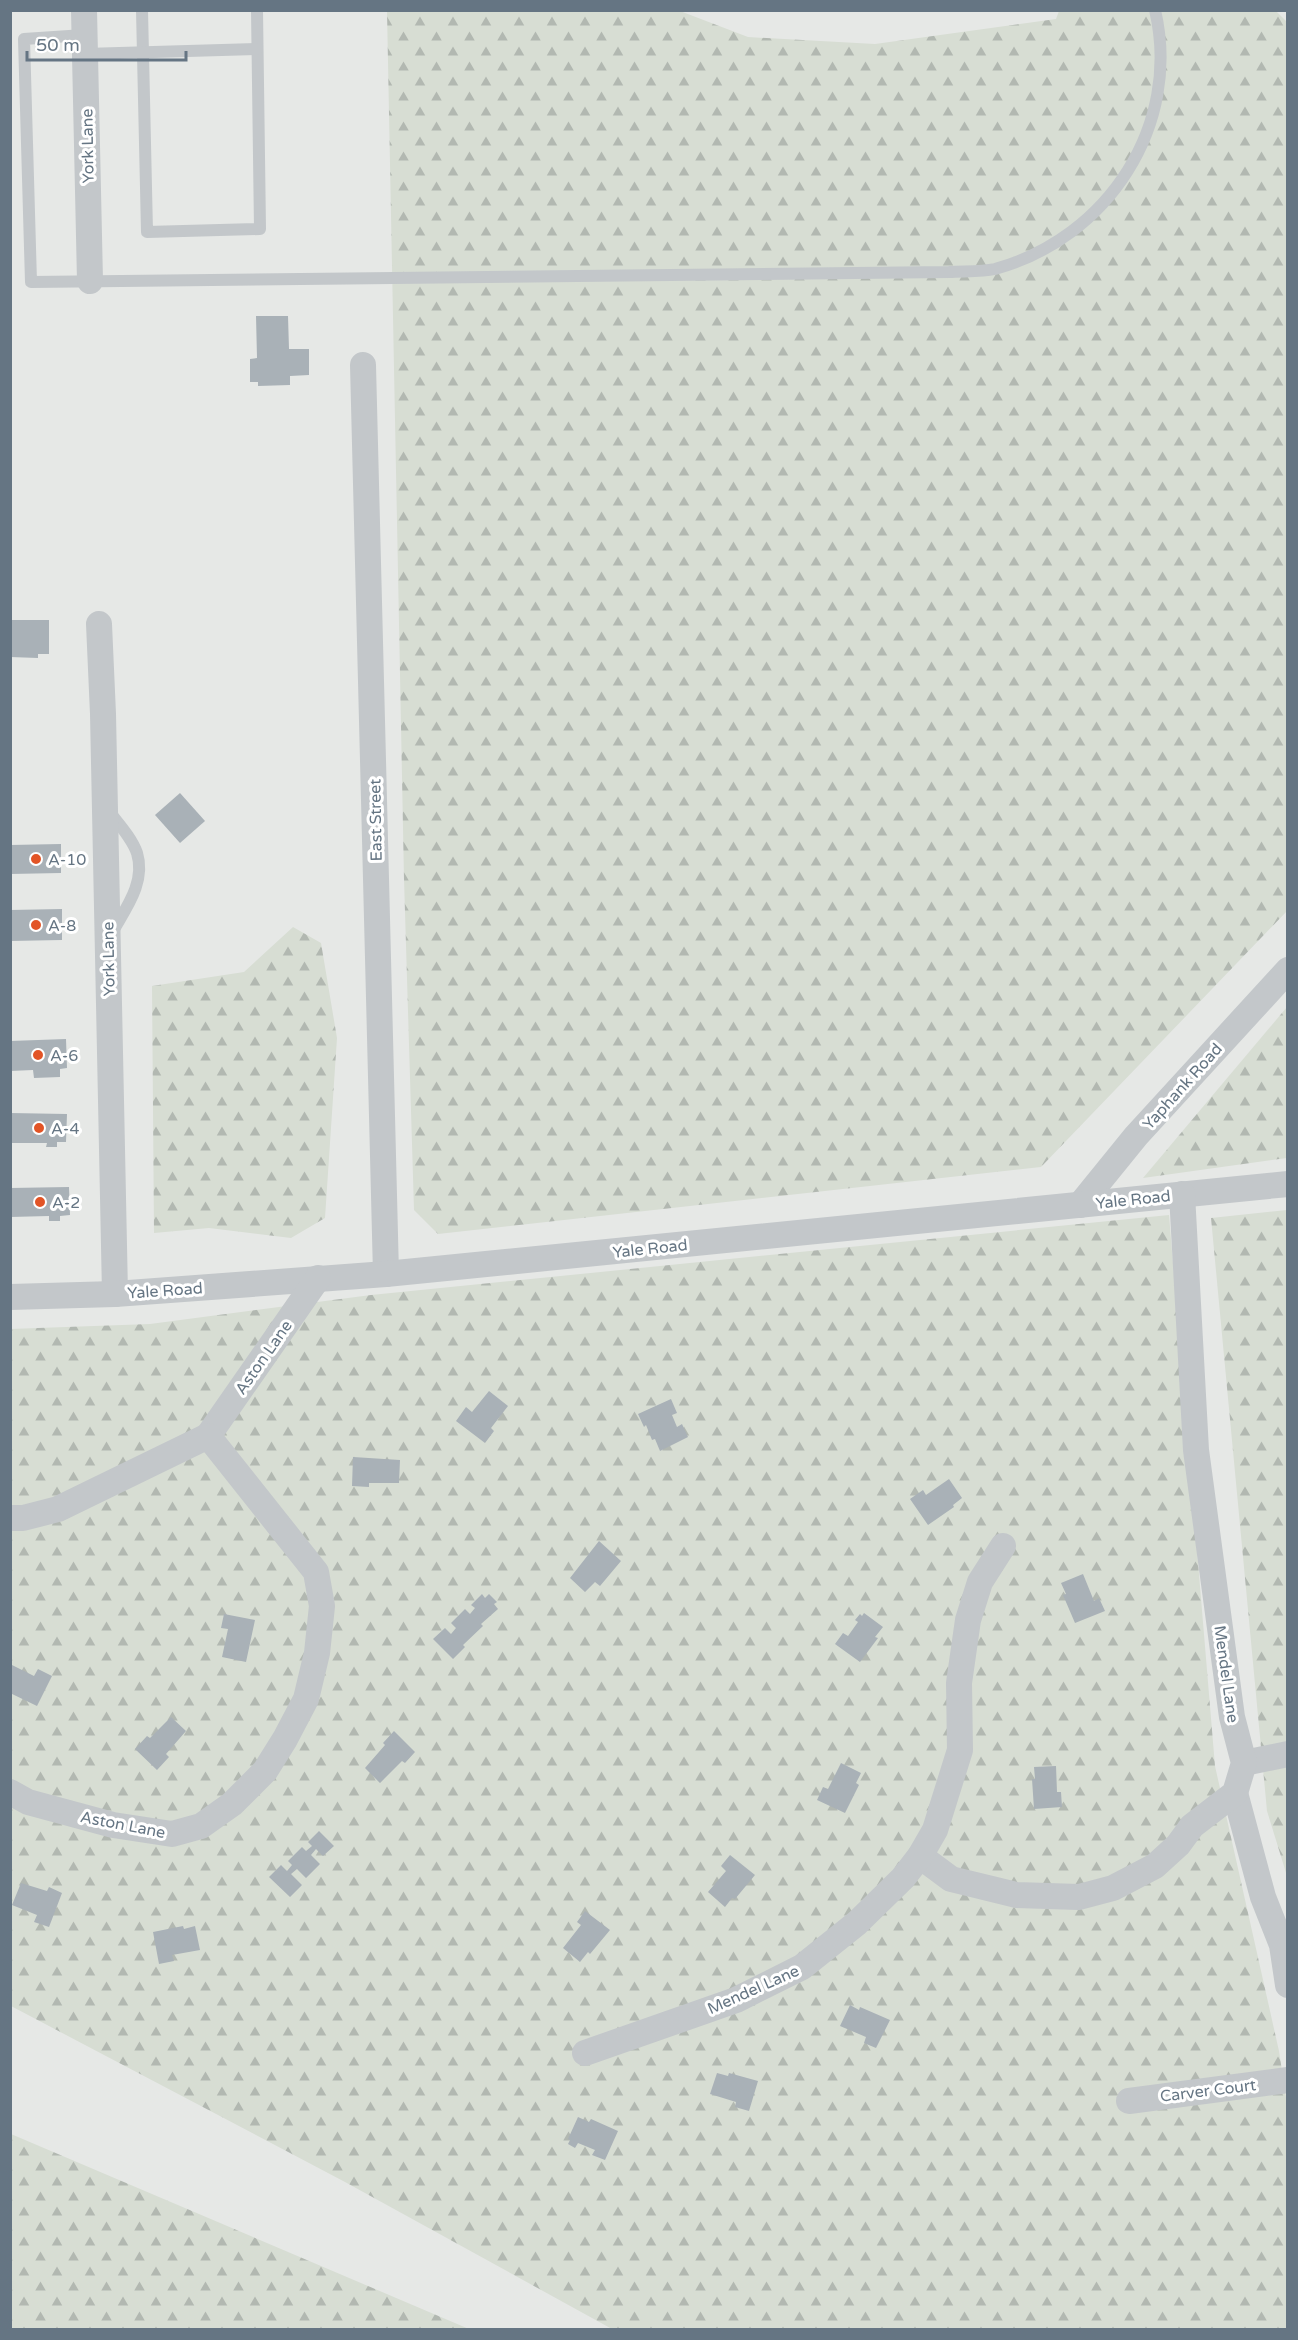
<svg xmlns="http://www.w3.org/2000/svg" width="1298" height="2340" viewBox="0 0 1298 2340" font-family="'Varela Round',sans-serif">
	<defs>
		<pattern id="forest-firs" width="22" height="20" patternUnits="userSpaceOnUse" patternTransform="scale(1.5)"><rect width="22" height="20" fill="#d7ddd3"/><path d="M5 1l3.5 6h-7zM16 11l3.5 6h-7z" fill="#b2b8b1"/></pattern>
	</defs>
	<rect width="100%" height="100%" fill="#f6f6f2"/>
	<!-- built -->
	<rect fill="#e6e8e6" x="11" y="11" width="1276" height="2318"/>
	<!-- forest -->
	<g fill="url(#forest-firs)">
		<path d="M 387,11 L 680,11 L 748,37 L 875,44 L 1056,19 L 1059,11 L 1276,11 L 1287,22 L 1287,911 L 1041,1167 L 438,1234 L 414,1210 L 404,879 Z"/>
		<path d="M 293,927 L 321,943 L 337,1038 L 325,1218 L 291,1238 L 209,1228 L 154,1233 L 152,986 L 244,972 Z"/>
		<path d="M 1287,1007 L 1287,1158 L 1143,1178 Z"/>
		<path d="M 1287,1210 L 1287,1876 L 1267,1811 L 1211,1218 Z"/>
		<path d="M 1169,1215 L 1215,1766 L 1279,2051 L 1287,2104 L 1287,2329 L 612,2329 L 345,2182 L 11,2006 L 10,1329 L 150,1324 L 371,1295 Z"/>
		<path d="M 10,2134 L 11,2134 L 469,2329 L 11,2329 Z"/>
	</g>
	<!-- building -->
	<g fill="#a9b1b7">
		<path d="M 256,316 L 288,316 L 289,349 L 309,349 L 309,375 L 290,376 L 290,385 L 258,386 L 258,382 L 250,382 L 250,359 L 257,358 Z"/>
		<path d="M 10,620 L 49,620 L 49,654 L 38,654 L 38,658 L 10,657 Z"/>
		<path d="M 180,793 L 205,821 L 180,843 L 155,815 Z"/>
		<path d="M 61,844 L 61,873 L 10,874 L 10,845 Z"/>
		<path d="M 62,909 L 62,940 L 10,941 L 10,910 Z"/>
		<path d="M 66,1039 L 67,1068 L 60,1069 L 60,1077 L 34,1078 L 33,1070 L 10,1071 L 10,1041 Z"/>
		<path d="M 10,1113 L 67,1114 L 66,1142 L 57,1142 L 57,1147 L 46,1147 L 47,1143 L 10,1143 Z"/>
		<path d="M 69,1187 L 70,1215 L 60,1216 L 60,1221 L 49,1221 L 49,1216 L 10,1217 L 10,1188 Z"/>
		<path d="M 489,1391 L 508,1406 L 491,1428 L 494,1431 L 485,1443 L 456,1421 L 466,1407 L 472,1412 Z"/>
		<path d="M 671,1399 L 677,1413 L 672,1415 L 677,1427 L 682,1424 L 688,1437 L 660,1451 L 655,1439 L 652,1440 L 646,1425 L 644,1427 L 638,1414 Z"/>
		<path d="M 353,1457 L 400,1460 L 399,1483 L 369,1483 L 369,1487 L 352,1486 Z"/>
		<path d="M 949,1479 L 962,1498 L 953,1505 L 954,1507 L 928,1525 L 910,1499 L 923,1490 L 926,1495 Z"/>
		<path d="M 599,1541 L 621,1561 L 600,1586 L 595,1582 L 585,1592 L 570,1578 Z"/>
		<path d="M 1083,1574 L 1094,1601 L 1099,1598 L 1105,1611 L 1075,1623 L 1063,1595 L 1066,1594 L 1061,1583 Z"/>
		<path d="M 482,1594 L 485,1598 L 489,1594 L 497,1602 L 494,1604 L 498,1609 L 481,1624 L 483,1626 L 463,1645 L 465,1647 L 453,1659 L 433,1639 L 445,1628 L 451,1634 L 456,1628 L 451,1623 L 465,1609 L 470,1614 L 475,1608 L 471,1605 Z"/>
		<path d="M 864,1613 L 883,1627 L 875,1637 L 878,1638 L 860,1662 L 835,1644 L 843,1633 L 848,1636 L 858,1622 L 855,1620 L 860,1614 L 862,1616 Z"/>
		<path d="M 224,1614 L 255,1620 L 246,1662 L 222,1657 L 228,1629 L 221,1628 Z"/>
		<path d="M 10,1664 L 34,1676 L 38,1669 L 52,1676 L 37,1706 L 10,1693 Z"/>
		<path d="M 171,1717 L 186,1731 L 166,1754 L 169,1757 L 157,1770 L 135,1749 L 147,1736 L 150,1738 Z"/>
		<path d="M 394,1731 L 415,1752 L 405,1763 L 402,1761 L 380,1783 L 365,1768 L 385,1745 L 383,1743 Z"/>
		<path d="M 841,1763 L 861,1773 L 856,1783 L 859,1785 L 845,1813 L 817,1800 L 823,1787 L 828,1789 Z"/>
		<path d="M 1056,1766 L 1057,1792 L 1061,1792 L 1062,1807 L 1034,1809 L 1032,1779 L 1035,1779 L 1034,1767 Z"/>
		<path d="M 319,1831 L 334,1846 L 323,1856 L 316,1849 L 311,1855 L 320,1864 L 306,1878 L 297,1869 L 291,1874 L 302,1885 L 290,1897 L 269,1877 L 281,1865 L 287,1871 L 292,1865 L 288,1861 L 302,1847 L 306,1851 L 312,1846 L 308,1842 Z"/>
		<path d="M 730,1855 L 755,1875 L 735,1899 L 732,1898 L 725,1907 L 708,1892 L 726,1871 L 721,1866 Z"/>
		<path d="M 21,1883 L 47,1891 L 49,1887 L 62,1893 L 49,1927 L 34,1922 L 37,1915 L 12,1905 Z"/>
		<path d="M 585,1911 L 610,1930 L 590,1954 L 588,1952 L 580,1962 L 563,1948 L 581,1925 L 577,1922 Z"/>
		<path d="M 183,1926 L 184,1929 L 195,1926 L 200,1950 L 172,1955 L 174,1961 L 159,1964 L 153,1932 Z"/>
		<path d="M 850,2005 L 859,2010 L 860,2007 L 890,2020 L 876,2048 L 864,2043 L 866,2037 L 840,2026 Z"/>
		<path d="M 717,2073 L 728,2076 L 729,2073 L 758,2081 L 749,2111 L 735,2107 L 736,2102 L 710,2094 Z"/>
		<path d="M 578,2117 L 589,2122 L 591,2119 L 618,2131 L 605,2160 L 592,2155 L 595,2150 L 578,2143 L 575,2148 L 568,2144 L 570,2140 L 568,2139 Z"/>
	</g>
	<g fill="none" stroke-linecap="round" stroke-linejoin="round">
		<!-- service -->
		<g stroke="#c3c7ca" stroke-width="12">
			<path d="M 142,10 L 147,232 L 260,229 L 257,10"/>
			<path d="M 84,35 L 24,39 L 31,282 L 949,272 C 964,271 981,272 995,269 C 1108,238 1182,125 1155,10"/>
			<path d="M 85,54 L 257,49"/>
			<path d="M 108,810 C 118,823 132,838 137,853 C 146,882 126,908 113,931"/>
		</g>
		<!-- minor -->
		<g stroke="#c3c7ca" stroke-width="26">
			<path d="M 84,10 L 90,281"/>
			<path d="M 363,365 L 386,1274"/>
			<path d="M 99,624 L 103,714 L 115,1294"/>
			<path d="M 1080,1205 L 1136,1136 L 1288,970"/>
			<path d="M 10,1297 L 115,1294 L 386,1274 L 1288,1184"/>
			<path d="M 208,1436 L 318,1278"/>
			<path d="M 10,1518 L 23,1518 L 58,1509 L 208,1436 L 316,1572 L 322,1606 L 317,1653 L 306,1699 L 285,1739 L 265,1771 L 232,1804 L 201,1826 L 172,1834 L 113,1825 L 28,1802 L 10,1792"/>
			<path d="M 1244,1763 L 1288,1754"/>
			<path d="M 1235,1793 L 1263,1897 L 1282,1945 L 1288,1985"/>
			<path d="M 920,1856 L 951,1879 L 1016,1895 L 1079,1897 L 1113,1888 L 1155,1866 L 1178,1845 L 1192,1826 L 1235,1793 L 1244,1763 L 1232,1717 L 1196,1450 L 1182,1194"/>
			<path d="M 585,2053 L 736,2000 L 802,1967 L 857,1923 L 903,1878 L 920,1856 L 935,1830 L 960,1750 L 959,1683 L 968,1620 L 980,1582 L 1003,1546"/>
			<path d="M 1129,2101 L 1288,2080"/>
		</g>
	</g>
	<!-- markers -->
	<g fill="#e25426" stroke="#fff" stroke-width="2">
		<circle cx="36" cy="859" r="6"/>
		<circle cx="36" cy="925" r="6"/>
		<circle cx="38" cy="1055" r="6"/>
		<circle cx="39" cy="1128" r="6"/>
		<circle cx="40" cy="1202" r="6"/>
	</g>
	<g text-anchor="middle" stroke-width="6" stroke-linejoin="round" paint-order="stroke">
		<!-- street labels -->
		<g font-size="16" fill="#657583" stroke="#fff">
			<text transform="translate(87 146) rotate(-91)" y="6">York Lane</text>
			<text transform="translate(375 820) rotate(-91)" y="6">East Street</text>
			<text transform="translate(108 959) rotate(-91)" y="6">York Lane</text>
			<text transform="translate(1182 1086) rotate(-48)" y="6">Yaphank Road</text>
			<text transform="translate(1133 1199) rotate(-6)" y="6">Yale Road</text>
			<text transform="translate(650 1248) rotate(-6)" y="6">Yale Road</text>
			<text transform="translate(165 1290) rotate(-4)" y="6">Yale Road</text>
			<text transform="translate(263 1357) rotate(-55)" y="6">Aston Lane</text>
			<text transform="translate(1227 1674) rotate(82)" y="6">Mendel Lane</text>
			<text transform="translate(123 1824) rotate(11)" y="6">Aston Lane</text>
			<text transform="translate(753 1989) rotate(-24)" y="6">Mendel Lane</text>
			<text transform="translate(1208 2090) rotate(-7)" y="6">Carver Court</text>
		</g>
		<!-- poi labels -->
		<g font-size="16" fill="#657583" stroke="#fff" text-anchor="start">
			<text x="48" y="865">A-10</text>
			<text x="48" y="931">A-8</text>
			<text x="50" y="1061">A-6</text>
			<text x="51" y="1134">A-4</text>
			<text x="52" y="1208">A-2</text>
		</g>
	</g>
	<!-- border -->
	<rect width="1298" height="2340" fill="none" stroke="#657583" stroke-width="24"/>
	<!-- scale -->
	<path d="M27 51v9h159v-9" fill="none" stroke="#657583" stroke-width="3"/>
	<text x="36" y="51" font-size="18" fill="#657583" stroke="#ffffff" stroke-width="4.5" paint-order="stroke">50 m</text>
</svg>
